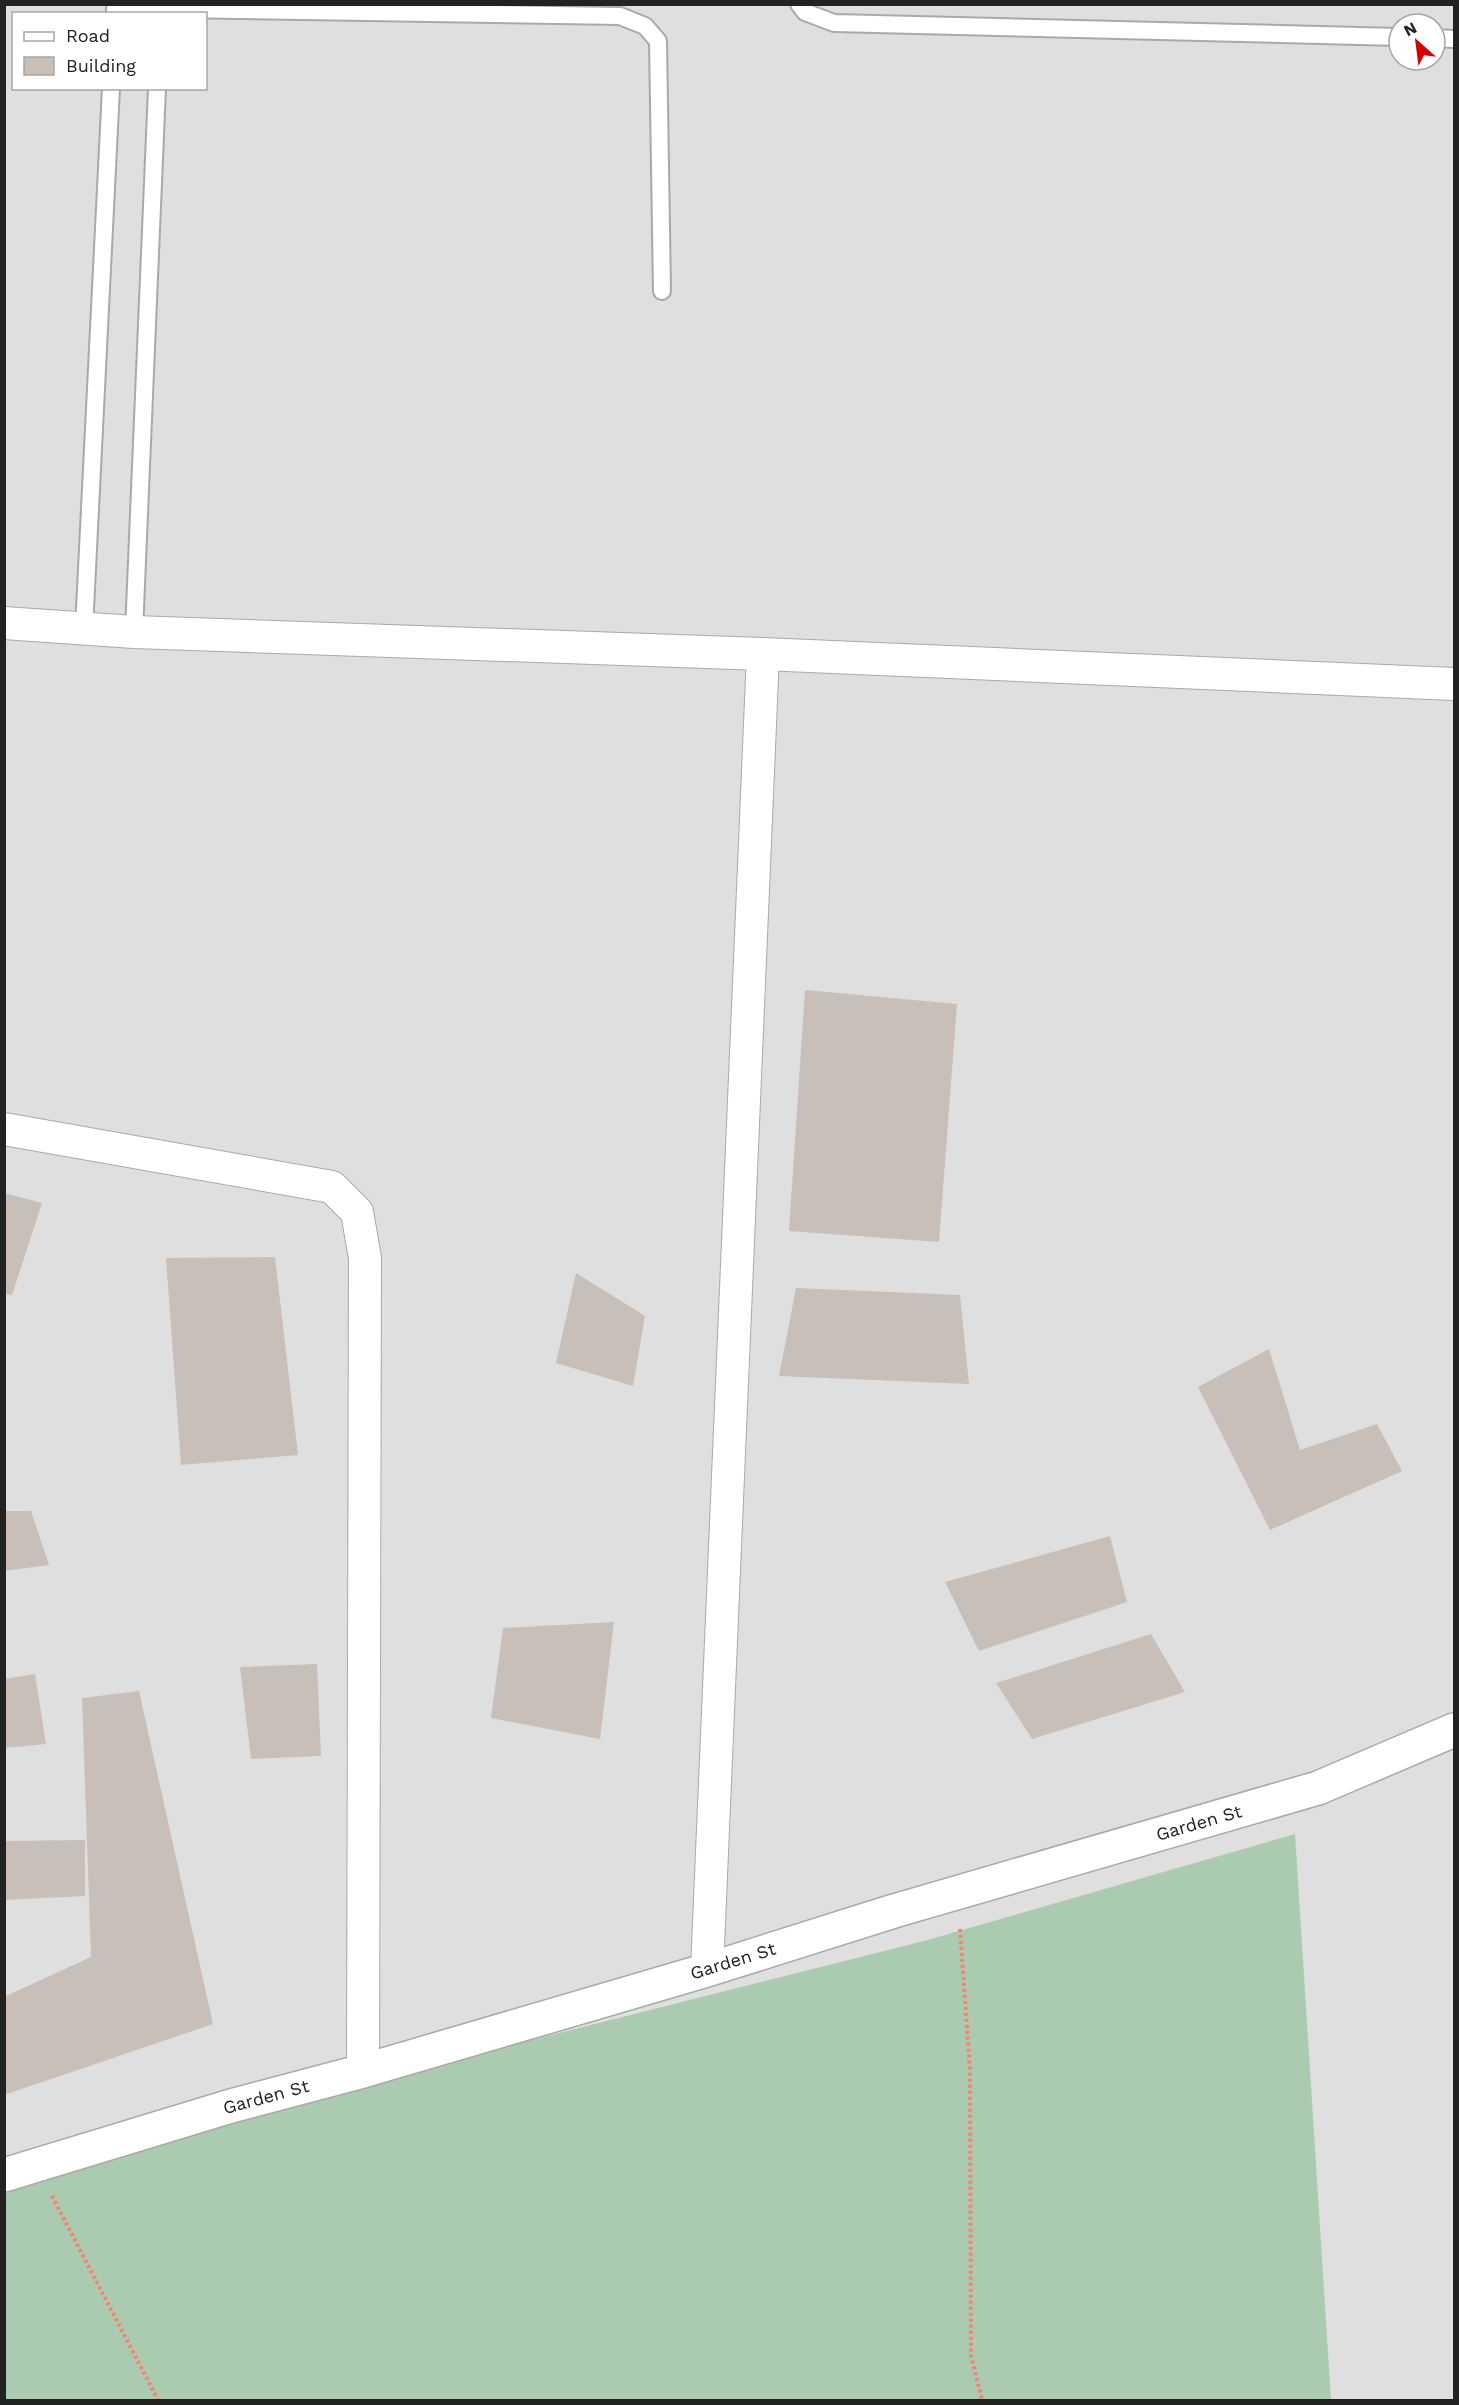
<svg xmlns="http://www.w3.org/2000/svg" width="1459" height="2405" viewBox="0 0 1459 2405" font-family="'Work Sans',sans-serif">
	<rect width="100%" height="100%" fill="#f2efe9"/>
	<!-- residential -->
	<path fill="#e0dfdf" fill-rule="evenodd" d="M 5,5 L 1454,5 L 1454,2400 L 5,2400 ZM 14,14 L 206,14 L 206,88 L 14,88 ZM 1399,24 L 1435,24 L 1435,60 L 1399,60 Z"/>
	<!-- cemetery -->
	<path fill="#aacbaf" d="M 1295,1834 L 1331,2400 L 5,2400 L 4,2176 L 36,2165 L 924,1941 Z"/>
	<!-- building -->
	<g fill="#c7bfb8">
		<path d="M 805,990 L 957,1004 L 939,1242 L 789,1231 Z"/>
		<path d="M 4,1193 L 42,1203 L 12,1295 L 4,1294 Z"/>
		<path d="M 275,1257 L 298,1455 L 181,1465 L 166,1258 Z"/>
		<path d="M 576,1273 L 645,1316 L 633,1386 L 556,1363 Z"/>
		<path d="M 796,1288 L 960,1295 L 969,1384 L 779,1376 Z"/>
		<path d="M 1269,1349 L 1300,1450 L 1377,1424 L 1402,1471 L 1270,1530 L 1198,1387 Z"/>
		<path d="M 4,1511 L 31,1511 L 49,1565 L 4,1571 Z"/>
		<path d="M 1110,1536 L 1127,1602 L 979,1651 L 945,1582 Z"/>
		<path d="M 614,1622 L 600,1739 L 491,1718 L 503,1628 Z"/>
		<path d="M 1151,1634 L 1185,1692 L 1032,1739 L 996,1683 Z"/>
		<path d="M 317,1664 L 321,1756 L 251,1759 L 240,1667 Z"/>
		<path d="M 35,1674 L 46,1744 L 4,1748 L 4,1679 Z"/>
		<path d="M 139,1691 L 213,2024 L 4,2095 L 4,1997 L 91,1957 L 82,1698 Z"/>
		<path d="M 85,1840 L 85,1896 L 4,1900 L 4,1841 Z"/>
	</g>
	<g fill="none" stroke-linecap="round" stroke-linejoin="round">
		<defs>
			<g id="service">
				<path d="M 799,4 L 805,12 L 834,23 L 1399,37"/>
				<path d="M 115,14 L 115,8 L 620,16 L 645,26 L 658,41 L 662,291"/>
				<path d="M 1435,38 L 1454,39"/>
				<path d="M 84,629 L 111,88"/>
				<path d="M 134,632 L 157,88"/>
			</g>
			<g id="minor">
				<path d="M 4,623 L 134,632 L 763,654 L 1454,684"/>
				<path d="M 4,1129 L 332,1187 L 357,1212 L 365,1258 L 363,2071"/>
				<path d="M 707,1970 L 763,654"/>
			</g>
			<path id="tertiary" d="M 4,2175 L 231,2106 L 363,2071 L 707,1970 L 894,1911 L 1318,1788 L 1454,1730"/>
		</defs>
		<!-- service casing -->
		<use href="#service" stroke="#a9a9a9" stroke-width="20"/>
		<!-- minor casing -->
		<use href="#minor" stroke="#a9a9a9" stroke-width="34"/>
		<!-- tertiary casing -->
		<use href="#tertiary" stroke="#a9a9a9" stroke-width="36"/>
		<!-- path -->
		<g stroke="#fa8072" stroke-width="4" stroke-dasharray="3 3" stroke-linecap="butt">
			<path d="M 960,1929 L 970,2070 L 971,2356 L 982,2400"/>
			<path d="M 52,2196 L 158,2400"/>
		</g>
		<!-- service -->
		<use href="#service" stroke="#fff" stroke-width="16"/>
		<!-- minor -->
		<use href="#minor" stroke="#fff" stroke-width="32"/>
		<!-- tertiary -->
		<use href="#tertiary" stroke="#fff" stroke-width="33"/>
	</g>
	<g text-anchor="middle" stroke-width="4.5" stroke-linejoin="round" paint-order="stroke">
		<!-- street labels -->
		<g font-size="18" fill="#222" stroke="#fff">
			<text transform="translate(1199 1823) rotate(-16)" y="6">Garden St</text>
			<text transform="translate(733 1961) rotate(-17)" y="6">Garden St</text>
			<text transform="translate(266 2097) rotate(-15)" y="6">Garden St</text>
		</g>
	</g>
	<!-- border -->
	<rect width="1459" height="2405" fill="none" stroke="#222222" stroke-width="12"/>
	<!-- legend -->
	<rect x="12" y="12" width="195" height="78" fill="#ffffff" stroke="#a7a7a7" stroke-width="1.5"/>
	<rect x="24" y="32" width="30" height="9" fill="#ffffff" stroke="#a7a7a7" stroke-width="1.5"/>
	<text x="66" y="42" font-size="18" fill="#222222">Road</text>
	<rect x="24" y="57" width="30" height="18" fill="#c7bfb8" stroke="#a7a7a7" stroke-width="1.5"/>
	<text x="66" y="72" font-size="18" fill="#222222">Building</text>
	<!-- north arrow -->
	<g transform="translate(1417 42) rotate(332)"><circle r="28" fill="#ffffff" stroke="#a7a7a7" stroke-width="1.5"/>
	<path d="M0-4.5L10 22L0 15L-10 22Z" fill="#d40000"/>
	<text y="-9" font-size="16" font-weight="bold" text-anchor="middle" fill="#222222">N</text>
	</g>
</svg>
